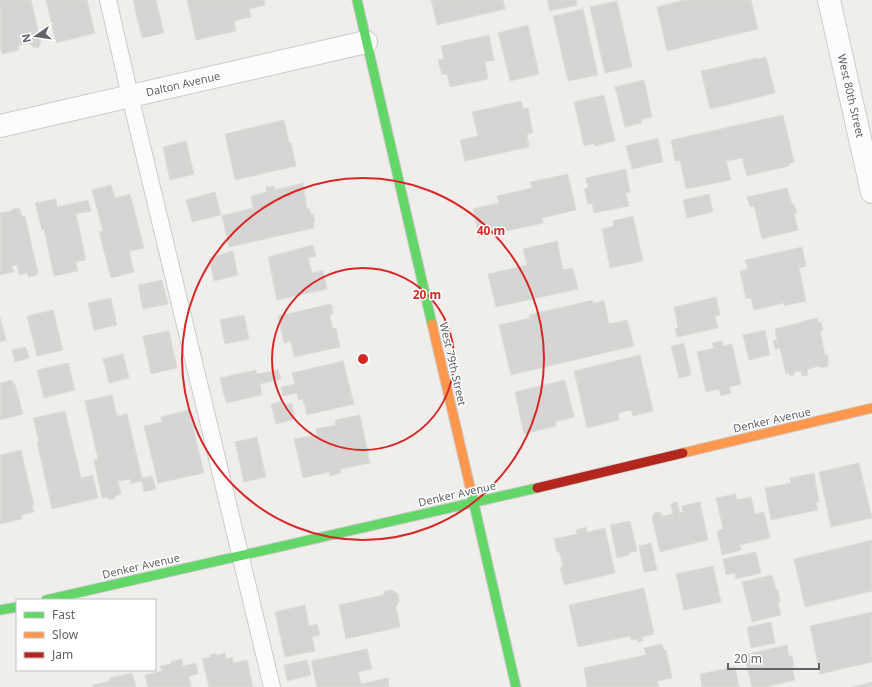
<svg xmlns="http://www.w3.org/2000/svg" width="872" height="687" viewBox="0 0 872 687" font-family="'Noto Sans',sans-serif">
	<rect width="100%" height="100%" fill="#efeeea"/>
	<!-- building -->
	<g fill="#d6d5d3" stroke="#deddd9">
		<path d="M 0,0 L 31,0 L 41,43 L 39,47 L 34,48 L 29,43 L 18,46 L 19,50 L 2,54 L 0,45 Z"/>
		<path d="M 46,0 L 87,0 L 95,33 L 56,43 Z"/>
		<path d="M 133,0 L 156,0 L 164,33 L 142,38 Z"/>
		<path d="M 187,0 L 264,0 L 265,5 L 249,9 L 251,17 L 234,21 L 236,31 L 196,40 Z"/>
		<path d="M 431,0 L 503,0 L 505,9 L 437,25 Z"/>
		<path d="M 547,0 L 576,0 L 577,5 L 550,11 Z"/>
		<path d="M 684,0 L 751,0 L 758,29 L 667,51 L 657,7 Z"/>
		<path d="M 617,1 L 632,67 L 605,73 L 590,7 Z"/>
		<path d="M 583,9 L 598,75 L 568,81 L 553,16 Z"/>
		<path d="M 528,25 L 539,74 L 510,81 L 498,33 Z"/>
		<path d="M 489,35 L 494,60 L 485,62 L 488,79 L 450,87 L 447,74 L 442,75 L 438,60 L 444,59 L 441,46 Z"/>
		<path d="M 766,57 L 775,93 L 710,109 L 701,71 L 758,58 L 758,59 Z"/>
		<path d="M 644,80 L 652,117 L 641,119 L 642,123 L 625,127 L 615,87 Z"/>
		<path d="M 604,95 L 615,141 L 595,146 L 595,143 L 584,146 L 574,102 Z"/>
		<path d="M 521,101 L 523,109 L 528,108 L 533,133 L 527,134 L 529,147 L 465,161 L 460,140 L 478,136 L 472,112 Z"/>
		<path d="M 783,115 L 794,162 L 789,164 L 789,166 L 747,176 L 742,158 L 726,161 L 731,180 L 686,189 L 680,160 L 675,161 L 671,140 Z"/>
		<path d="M 284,120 L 289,143 L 291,143 L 296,166 L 235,180 L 225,134 Z"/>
		<path d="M 658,138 L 663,162 L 632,169 L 626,146 Z"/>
		<path d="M 186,141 L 194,174 L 170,180 L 163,147 Z"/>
		<path d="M 626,169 L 630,192 L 626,193 L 629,206 L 594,213 L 592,203 L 588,204 L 584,189 L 588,188 L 586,178 Z"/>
		<path d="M 568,174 L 576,210 L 542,218 L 543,223 L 479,237 L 473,209 L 499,203 L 497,196 L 532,188 L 530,182 Z"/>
		<path d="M 303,183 L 307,209 L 309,208 L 311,215 L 313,214 L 315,223 L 313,223 L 314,228 L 229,247 L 222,216 L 253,208 L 251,196 L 267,192 L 266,187 L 274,186 L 275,190 Z"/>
		<path d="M 111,185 L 115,198 L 130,194 L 144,248 L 129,251 L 134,272 L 111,278 L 99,232 L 103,231 L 92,190 Z"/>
		<path d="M 787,188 L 792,204 L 794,204 L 797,213 L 794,214 L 798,230 L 762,239 L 754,206 L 750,207 L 747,197 Z"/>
		<path d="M 215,192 L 221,215 L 192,222 L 186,200 Z"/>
		<path d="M 709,194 L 713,212 L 687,218 L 683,200 Z"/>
		<path d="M 56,199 L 57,207 L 88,200 L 91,211 L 76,214 L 86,260 L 76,262 L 78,271 L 54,276 L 44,229 L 42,230 L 35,203 Z"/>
		<path d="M 15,208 L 20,209 L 22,217 L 25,216 L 38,273 L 35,276 L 29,277 L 26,273 L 19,275 L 17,265 L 12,266 L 14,272 L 0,275 L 0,213 L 11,211 Z"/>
		<path d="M 633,216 L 643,261 L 610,268 L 602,229 L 614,226 L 613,221 Z"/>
		<path d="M 557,241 L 563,270 L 573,268 L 578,289 L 496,307 L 488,274 L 527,265 L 523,249 Z"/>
		<path d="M 313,245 L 316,256 L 308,258 L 312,273 L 323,270 L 327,289 L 277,300 L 268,257 Z"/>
		<path d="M 802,247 L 806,266 L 799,268 L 806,301 L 784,306 L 784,303 L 754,310 L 751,298 L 746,299 L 740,271 L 748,269 L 745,260 Z"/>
		<path d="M 233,251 L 238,275 L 214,281 L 209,258 Z"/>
		<path d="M 162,280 L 168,304 L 143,309 L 138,285 Z"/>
		<path d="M 716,297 L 720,315 L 715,316 L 718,328 L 677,337 L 675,329 L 678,328 L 674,307 Z"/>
		<path d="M 111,298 L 117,325 L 94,330 L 88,303 Z"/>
		<path d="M 593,300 L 593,303 L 604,301 L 609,324 L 627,320 L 634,346 L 511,375 L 499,325 L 530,318 L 529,315 Z"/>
		<path d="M 330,304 L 332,306 L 333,313 L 330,316 L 333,329 L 336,328 L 340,347 L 294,357 L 291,341 L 284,343 L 278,316 Z"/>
		<path d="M 53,310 L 63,350 L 37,356 L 27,316 Z"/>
		<path d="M 244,315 L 249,339 L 225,344 L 220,320 Z"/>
		<path d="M 0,317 L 6,340 L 0,342 Z"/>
		<path d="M 817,318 L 818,323 L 821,322 L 823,330 L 820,331 L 825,355 L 828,355 L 828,366 L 821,368 L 820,366 L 807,369 L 808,375 L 802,376 L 801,371 L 794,372 L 794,375 L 790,376 L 789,373 L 786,374 L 780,348 L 775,349 L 773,340 L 777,340 L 775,329 Z"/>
		<path d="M 765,330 L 770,355 L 749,360 L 743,335 Z"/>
		<path d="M 169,331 L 177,368 L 151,374 L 143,336 Z"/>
		<path d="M 722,341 L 723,346 L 732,344 L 741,384 L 729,387 L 731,393 L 721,396 L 719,389 L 706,392 L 697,352 L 714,348 L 712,343 Z"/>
		<path d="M 684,343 L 691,375 L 679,378 L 671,346 Z"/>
		<path d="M 26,347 L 29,358 L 15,362 L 12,350 Z"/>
		<path d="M 123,354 L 129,378 L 109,383 L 103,359 Z"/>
		<path d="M 640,355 L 653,411 L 633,416 L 631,410 L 618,413 L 619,420 L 587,428 L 574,371 Z"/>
		<path d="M 343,361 L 354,404 L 307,415 L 303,399 L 298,400 L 297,393 L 283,396 L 281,387 L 295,384 L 292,373 Z"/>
		<path d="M 68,363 L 75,390 L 44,398 L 37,370 Z"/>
		<path d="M 256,370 L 257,374 L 278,370 L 281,379 L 260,384 L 262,395 L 226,403 L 220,378 Z"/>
		<path d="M 12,380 L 13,384 L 15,384 L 23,414 L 0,420 L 0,383 Z"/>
		<path d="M 565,380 L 574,417 L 555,422 L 556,426 L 524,434 L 515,392 Z"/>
		<path d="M 112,395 L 117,416 L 127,414 L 142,478 L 152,476 L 156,489 L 144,492 L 142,481 L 131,484 L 130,479 L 118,481 L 121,494 L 115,496 L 115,498 L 109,500 L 108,497 L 102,498 L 94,460 L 98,459 L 85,401 Z"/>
		<path d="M 283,401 L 284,405 L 292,403 L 295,419 L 276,424 L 271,404 Z"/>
		<path d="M 189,410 L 204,473 L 158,483 L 144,426 L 162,422 L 161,417 Z"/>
		<path d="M 65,411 L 81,478 L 93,475 L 98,498 L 52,509 L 37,442 L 39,442 L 33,418 Z"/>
		<path d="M 360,415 L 370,463 L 340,469 L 341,473 L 330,476 L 329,472 L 303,478 L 294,439 L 317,435 L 316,429 L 336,425 L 335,420 Z"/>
		<path d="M 257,437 L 266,477 L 244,482 L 235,442 Z"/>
		<path d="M 21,450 L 34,505 L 32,505 L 34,512 L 21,515 L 22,519 L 0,524 L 0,455 Z"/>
		<path d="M 859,463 L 872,518 L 831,527 L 819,472 Z"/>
		<path d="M 814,473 L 819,502 L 816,503 L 818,510 L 771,520 L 765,488 L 791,483 L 790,478 Z"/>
		<path d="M 736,494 L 737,500 L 751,497 L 755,514 L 764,512 L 770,538 L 740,545 L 741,550 L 722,555 L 717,531 L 723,529 L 716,498 Z"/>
		<path d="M 677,502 L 680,513 L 683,512 L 682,506 L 700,502 L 708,540 L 660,552 L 652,517 L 654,513 L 657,512 L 661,513 L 662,516 L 673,514 L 671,504 Z"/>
		<path d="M 630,521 L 637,551 L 629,553 L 629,555 L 617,558 L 610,525 Z"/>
		<path d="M 586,527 L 587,532 L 605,528 L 615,573 L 564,585 L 560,567 L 563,567 L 559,551 L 557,552 L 554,539 L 577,534 L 576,530 Z"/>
		<path d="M 872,540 L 872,591 L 805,607 L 794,559 Z"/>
		<path d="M 651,543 L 657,570 L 644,572 L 639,546 Z"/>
		<path d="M 756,552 L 761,573 L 736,579 L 735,573 L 726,575 L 723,559 Z"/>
		<path d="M 713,566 L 721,602 L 684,610 L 676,574 Z"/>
		<path d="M 772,575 L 776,590 L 778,589 L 780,602 L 778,603 L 781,615 L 752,622 L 742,582 Z"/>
		<path d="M 644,588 L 654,634 L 642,637 L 643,641 L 638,642 L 637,639 L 631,640 L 630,636 L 578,647 L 569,605 Z"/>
		<path d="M 392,590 L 398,594 L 399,601 L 396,607 L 400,627 L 346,639 L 339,605 L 383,595 L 385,591 Z"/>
		<path d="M 305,605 L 309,626 L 317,624 L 320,635 L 312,637 L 315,651 L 285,657 L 275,612 Z"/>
		<path d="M 872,612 L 872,662 L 820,674 L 810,626 Z"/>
		<path d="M 771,622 L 775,643 L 751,648 L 747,627 Z"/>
		<path d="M 662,644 L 664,650 L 666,650 L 672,678 L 657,681 L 659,687 L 587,687 L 584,668 L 646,655 L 644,648 Z"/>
		<path d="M 787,645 L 789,656 L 792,656 L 794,666 L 792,667 L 795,680 L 766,687 L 752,687 L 744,655 Z"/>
		<path d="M 367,649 L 372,669 L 358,672 L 361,684 L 388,678 L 389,687 L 317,687 L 311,661 Z"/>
		<path d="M 216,653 L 217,655 L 225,653 L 226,659 L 232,657 L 233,663 L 247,660 L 253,687 L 209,687 L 202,659 L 211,657 L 210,655 Z"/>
		<path d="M 182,659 L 183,666 L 196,663 L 198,674 L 189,676 L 191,687 L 148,687 L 145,675 L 162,671 L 160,666 L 171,664 L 171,662 Z"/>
		<path d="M 307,660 L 311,675 L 287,681 L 284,665 Z"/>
		<path d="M 735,667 L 739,687 L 702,687 L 700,674 Z"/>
		<path d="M 132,673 L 136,687 L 93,687 L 93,685 L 110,681 L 110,678 Z"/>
		<path d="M 872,682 L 872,687 L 852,687 Z"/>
	</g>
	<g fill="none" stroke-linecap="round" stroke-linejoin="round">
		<defs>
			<path id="lane" d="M 108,0 L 130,96 L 272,687"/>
			<g id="street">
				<path d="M 829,0 L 872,192"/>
				<path d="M 0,126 L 366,42"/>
			</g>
			<g id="fast">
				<path d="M 357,0 L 432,324"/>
				<path d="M 471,491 L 516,687"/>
				<path d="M 46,600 L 537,488"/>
				<path d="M 0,610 L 17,607"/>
			</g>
			<g id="slow">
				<path d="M 432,324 L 471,491"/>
				<path d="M 683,453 L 872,408"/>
			</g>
			<path id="jam" d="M 537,488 L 683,453"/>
		</defs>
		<!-- lane casing -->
		<use href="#lane" stroke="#cbcccc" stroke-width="18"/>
		<!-- street casing -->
		<use href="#street" stroke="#cbcccc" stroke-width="24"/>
		<!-- fast casing -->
		<use href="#fast" stroke="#cacacb" stroke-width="11"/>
		<!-- slow casing -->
		<use href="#slow" stroke="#cacacb" stroke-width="11"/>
		<!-- jam casing -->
		<use href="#jam" stroke="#cacacb" stroke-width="11"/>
		<!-- lane -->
		<use href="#lane" stroke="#fdfcfc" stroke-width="16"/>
		<!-- street -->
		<use href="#street" stroke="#fdfcfc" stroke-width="22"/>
		<!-- fast -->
		<use href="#fast" stroke="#63d668" stroke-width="9"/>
		<!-- slow -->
		<use href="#slow" stroke="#ff974d" stroke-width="9"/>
		<!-- jam -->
		<use href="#jam" stroke="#b3261e" stroke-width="9"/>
	</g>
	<!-- distance rings -->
	<g fill="none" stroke="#d62828" stroke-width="2">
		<circle cx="363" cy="359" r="91"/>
		<circle cx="363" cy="359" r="181"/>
	</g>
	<g text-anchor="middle" stroke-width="3" stroke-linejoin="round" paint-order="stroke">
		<!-- street labels -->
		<g font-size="11" fill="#5f6368" stroke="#fff">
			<text transform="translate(183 84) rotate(-13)" y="4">Dalton Avenue</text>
			<text transform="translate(851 96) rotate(77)" y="4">West 80th Street</text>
			<text transform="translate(453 364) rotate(77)" y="4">West 79th Street</text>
			<text transform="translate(772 420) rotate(-13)" y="4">Denker Avenue</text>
			<text transform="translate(457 494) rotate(-13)" y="4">Denker Avenue</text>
			<text transform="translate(141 566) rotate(-13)" y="4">Denker Avenue</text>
		</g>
	</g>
	<circle cx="363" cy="359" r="6" fill="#d62828" stroke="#fff" stroke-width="2"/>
	<g font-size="12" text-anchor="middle" font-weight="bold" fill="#d62828" stroke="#fff" stroke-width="3" stroke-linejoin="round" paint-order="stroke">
		<text x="491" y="235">40 m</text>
		<text x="427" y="299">20 m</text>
	</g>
	<!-- legend -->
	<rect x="16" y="599" width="140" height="72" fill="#ffffff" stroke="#bfc1c3"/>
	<rect x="24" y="612" width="20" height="6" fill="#63d668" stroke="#bfc1c3"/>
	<text x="52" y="619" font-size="12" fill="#5f6368">Fast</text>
	<rect x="24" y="632" width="20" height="6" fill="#ff974d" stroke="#bfc1c3"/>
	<text x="52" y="639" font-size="12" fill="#5f6368">Slow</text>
	<rect x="24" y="652" width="20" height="6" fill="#b3261e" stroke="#bfc1c3"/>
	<text x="52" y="659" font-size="12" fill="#5f6368">Jam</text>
	<!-- north arrow -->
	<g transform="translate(36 36) rotate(257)" stroke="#ffffff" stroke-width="3" paint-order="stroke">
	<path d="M0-3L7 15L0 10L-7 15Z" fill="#5f6368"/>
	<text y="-6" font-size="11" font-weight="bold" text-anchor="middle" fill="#5f6368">N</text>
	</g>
	<!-- scale -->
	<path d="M728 663v6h91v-6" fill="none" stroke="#5f6368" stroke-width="2"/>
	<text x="734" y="663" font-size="12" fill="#5f6368" stroke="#ffffff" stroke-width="3" paint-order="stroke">20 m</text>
</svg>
